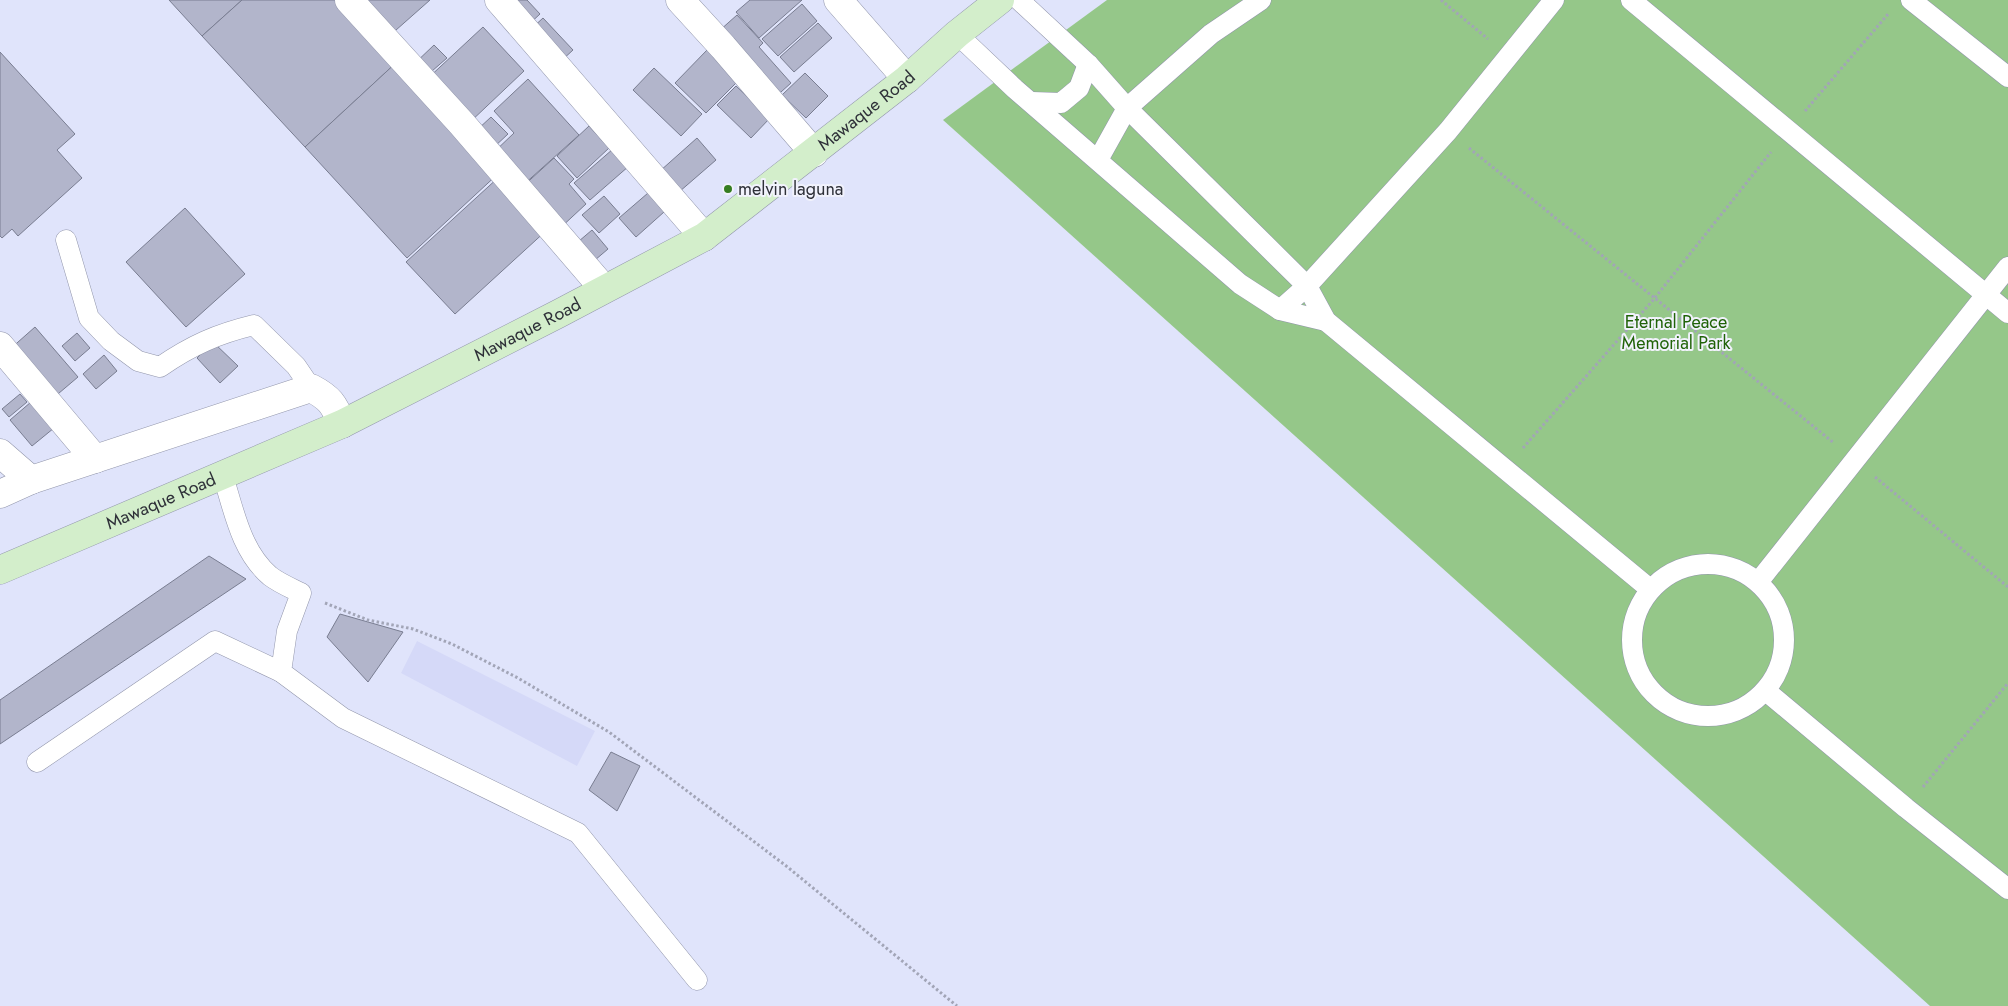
<svg xmlns="http://www.w3.org/2000/svg" width="2008" height="1006" viewBox="0 0 2008 1006" font-family="Jost,sans-serif">
	<rect width="100%" height="100%" fill="#e0e4fb"/>
	<!-- built -->
	<path fill="#d5d9f8" d="M 417,641 L 595,731 L 577,766 L 401,673 Z"/>
	<!-- green -->
	<path fill="#95c789" d="M 1107,0 L 2008,0 L 2008,1006 L 1930,1006 L 943,120 Z"/>
	<!-- building -->
	<g fill="#b2b5cb" stroke="#797d91">
		<path d="M 169,0 L 242,0 L 202,36 Z"/>
		<path d="M 242,0 L 344,0 L 399,60 L 305,147 L 202,36 Z"/>
		<path d="M 354,0 L 430,0 L 387,38 Z"/>
		<path d="M 511,0 L 527,0 L 540,14 L 527,26 Z"/>
		<path d="M 750,0 L 802,0 L 759,38 L 736,12 Z"/>
		<path d="M 802,4 L 817,21 L 778,56 L 762,39 Z"/>
		<path d="M 737,15 L 763,43 L 759,47 L 791,83 L 772,100 L 719,31 Z"/>
		<path d="M 543,18 L 573,50 L 561,61 L 531,29 Z"/>
		<path d="M 818,23 L 832,38 L 794,72 L 780,57 Z"/>
		<path d="M 483,27 L 524,71 L 468,124 L 426,80 Z"/>
		<path d="M 434,45 L 447,58 L 424,78 L 412,66 Z"/>
		<path d="M 708,49 L 740,79 L 706,113 L 675,83 Z"/>
		<path d="M 0,52 L 75,134 L 57,150 L 82,178 L 18,236 L 12,229 L 2,238 L 0,236 Z"/>
		<path d="M 399,60 L 501,171 L 407,258 L 305,147 Z"/>
		<path d="M 654,68 L 702,114 L 681,136 L 633,90 Z"/>
		<path d="M 805,73 L 828,96 L 806,118 L 782,95 Z"/>
		<path d="M 528,79 L 579,135 L 522,186 L 492,154 L 514,133 L 494,111 Z"/>
		<path d="M 736,86 L 770,118 L 751,138 L 717,105 Z"/>
		<path d="M 491,117 L 508,134 L 493,148 L 477,130 Z"/>
		<path d="M 589,126 L 609,148 L 577,178 L 557,156 Z"/>
		<path d="M 697,138 L 716,160 L 679,192 L 660,171 Z"/>
		<path d="M 613,149 L 629,166 L 590,200 L 574,183 Z"/>
		<path d="M 554,158 L 574,179 L 569,184 L 586,204 L 558,230 L 520,189 Z"/>
		<path d="M 500,176 L 548,229 L 455,314 L 406,262 Z"/>
		<path d="M 648,193 L 664,212 L 636,237 L 619,218 Z"/>
		<path d="M 604,196 L 620,214 L 599,233 L 582,215 Z"/>
		<path d="M 185,208 L 245,274 L 186,327 L 126,262 Z"/>
		<path d="M 592,230 L 608,249 L 588,266 L 572,247 Z"/>
		<path d="M 35,327 L 78,377 L 52,399 L 9,350 Z"/>
		<path d="M 77,333 L 90,348 L 75,361 L 62,346 Z"/>
		<path d="M 213,342 L 238,366 L 220,383 L 197,358 Z"/>
		<path d="M 104,355 L 117,371 L 96,389 L 83,374 Z"/>
		<path d="M 20,394 L 27,402 L 9,417 L 2,409 Z"/>
		<path d="M 31,402 L 54,428 L 32,446 L 10,420 Z"/>
		<path d="M 209,556 L 246,579 L 0,744 L 0,700 Z"/>
		<path d="M 340,614 L 403,632 L 368,682 L 327,637 Z"/>
		<path d="M 611,752 L 640,766 L 617,811 L 589,790 Z"/>
	</g>
	<g fill="none" stroke-linecap="round" stroke-linejoin="round">
		<defs>
			<g id="service">
				<path d="M 1019,0 L 1088,64 L 1127,108 L 1307,286 L 1326,321 L 1650,589"/>
				<path d="M 1631,0 L 2008,313"/>
				<path d="M 1911,0 L 2008,77"/>
				<path d="M 957,34 L 1015,89 L 1240,284 L 1280,310 L 1326,321"/>
				<path d="M 1032,102 L 1061,103 L 1079,88 L 1088,64"/>
				<path d="M 1098,160 L 1127,108 L 1211,34 L 1261,0"/>
				<path d="M 66,240 L 89,318 L 111,341 L 138,361 L 160,367 C 192,345 217,334 254,325 L 296,366 L 311,388"/>
				<path d="M 1280,310 L 1307,286 L 1448,131 L 1554,0"/>
				<path d="M 223,476 C 234,511 241,551 270,576 C 279,583 291,588 301,593 L 287,631 L 281,672 L 343,718 L 578,833 L 697,980"/>
				<circle cx="1708" cy="640" r="76"/>
				<path d="M 1759,581 L 2008,267"/>
				<path d="M 1766,691 L 1906,808 L 2008,889"/>
				<path d="M 37,762 L 215,641 L 281,672"/>
			</g>
			<g id="minor">
				<path d="M 349,0 L 462,124 L 604,289"/>
				<path d="M 499,0 L 704,237"/>
				<path d="M 680,0 L 723,47 L 814,153"/>
				<path d="M 838,0 L 907,79"/>
				<path d="M 0,346 L 95,459"/>
				<path d="M 0,453 L 31,480"/>
				<path d="M 0,494 L 31,480 L 311,388 C 330,398 334,404 342,424"/>
			</g>
			<g id="secondary">
				<path id="s1" d="M 0,570 L 342,424 L 558,314 L 704,237 L 907,79 L 957,34 L 1000,0"/>
			</g>
		</defs>
		<!-- service casing -->
		<use href="#service" stroke="#9296ab" stroke-width="21"/>
		<!-- minor casing -->
		<use href="#minor" stroke="#9296ab" stroke-width="29"/>
		<!-- secondary casing -->
		<use href="#secondary" stroke="#9296ab" stroke-width="29"/>
		<!-- path -->
		<g stroke="#a2a5b7" stroke-width="3" stroke-dasharray="2.5 2.5" stroke-linecap="butt">
			<path d="M 1441,0 L 1488,39"/>
			<path d="M 1805,111 L 1889,13"/>
			<path d="M 1469,148 L 1834,443"/>
			<path d="M 1523,448 L 1654,299 L 1771,152"/>
			<path d="M 1875,477 L 2008,587"/>
			<path d="M 325,603 L 368,620 L 413,629 L 452,644 L 518,678 L 609,732 L 785,865 L 957,1006"/>
			<path d="M 1923,787 L 2008,683"/>
		</g>
		<!-- service -->
		<use href="#service" stroke="#fff" stroke-width="20"/>
		<!-- minor -->
		<use href="#minor" stroke="#fff" stroke-width="28"/>
		<!-- secondary -->
		<use href="#secondary" stroke="#d3eecb" stroke-width="28"/>
	</g>
	<!-- markers -->
	<circle fill="#367d21" stroke="#f1f2fc" stroke-width="2" cx="728" cy="189" r="5"/>
	<g text-anchor="middle" stroke-width="4" stroke-linejoin="round" paint-order="stroke">
		<!-- street labels -->
		<g font-size="18" fill="#2e3038" stroke="#f1f2fc">
			<text dy="6" stroke="none"><textPath href="#s1" startOffset="985">Mawaque Road</textPath></text>
			<text dy="6" stroke="none"><textPath href="#s1" startOffset="580">Mawaque Road</textPath></text>
			<text dy="6" stroke="none"><textPath href="#s1" startOffset="175">Mawaque Road</textPath></text>
		</g>
		<!-- poi labels -->
		<g font-size="18" fill="#2e3038" stroke="#f1f2fc" text-anchor="start">
			<text x="738" y="195">melvin laguna</text>
		</g>
		<!-- park labels -->
		<g font-size="18" fill="#206308" stroke="#f1f2fc">
			<text x="1676" y="328">Eternal Peace<tspan x="1676" dy="21">Memorial Park</tspan></text>
		</g>
	</g>
</svg>
